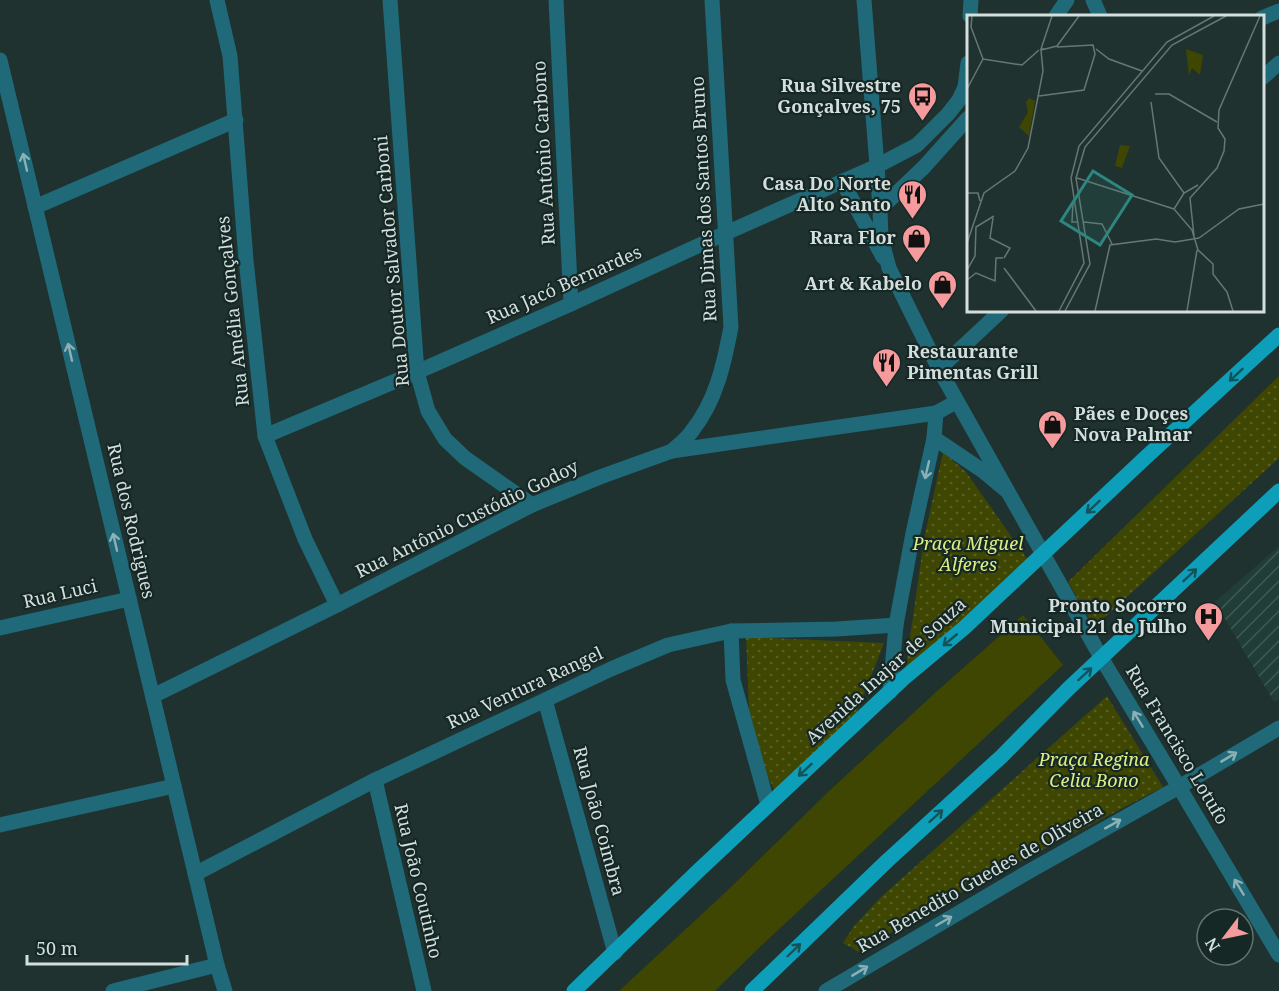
<svg xmlns="http://www.w3.org/2000/svg" width="1279" height="991" viewBox="0 0 1279 991" font-family="'Noto Serif',serif">
	<defs>
		<pattern id="industrial-furrows" width="10" height="10" patternUnits="userSpaceOnUse" patternTransform="scale(1.5)"><rect width="10" height="10" fill="#213d38"/><path d="M-1 1l2-2M0 10L10 0M9 11l2-2" fill="none" stroke="#405954"/></pattern>
		<pattern id="park-dots" width="8" height="8" patternUnits="userSpaceOnUse" patternTransform="scale(1.5)"><rect width="8" height="8" fill="#3e4601"/><path d="M2 2h.1M6 6h.1" fill="none" stroke="#596026" stroke-width="1.8" stroke-linecap="round"/></pattern>
	</defs>
	<rect width="100%" height="100%" fill="#1f322f"/>
	<!-- industrial -->
	<path fill="url(#industrial-furrows)" d="M 1279,546 L 1279,699 L 1274,702 L 1215,602 Z"/>
	<!-- grass -->
	<path fill="#3e4601" d="M 1023,615 L 1063,665 L 762,945 L 715,991 L 619,991 L 729,889 L 827,793 L 936,692 Z"/>
	<!-- park -->
	<g fill="url(#park-dots)">
		<path d="M 1279,376 L 1279,458 L 1094,627 L 1068,582 Z"/>
		<path d="M 943,452 L 966,472 L 1030,563 L 905,673 L 924,539 Z"/>
		<path d="M 746,637 L 884,643 L 855,717 L 775,791 L 766,773 L 749,710 Z"/>
		<path d="M 1107,696 L 1163,787 L 937,905 L 859,952 L 843,943 L 854,926 L 881,897 Z"/>
	</g>
	<g fill="none" stroke-linecap="round" stroke-linejoin="round">
		<!-- minor -->
		<g stroke="#1f6979" stroke-width="15">
			<path d="M 217,0 L 230,56 L 246,260 L 265,436 L 305,539 L 337,605"/>
			<path d="M 390,0 L 417,372 L 428,411 L 445,439 L 465,458 L 532,505"/>
			<path d="M 556,0 L 571,304"/>
			<path d="M 864,0 L 877,166 L 880,209"/>
			<path d="M 1093,0 L 1100,16"/>
			<path d="M 970,16 L 971,0"/>
			<path d="M 1262,18 L 1279,11"/>
			<path d="M 1262,78 L 1279,63"/>
			<path d="M 842,181 L 883,257"/>
			<path d="M 35,207 L 236,120"/>
			<path d="M 939,369 L 1002,310"/>
			<path d="M 265,436 L 417,372 L 571,304 L 726,233 L 877,166 L 917,145 L 948,114 L 959,100 L 965,87 L 968,63"/>
			<path d="M 934,438 L 983,471 L 1007,491"/>
			<path d="M 672,451 C 678,445 687,439 692,431 C 716,401 724,364 731,327 L 712,0"/>
			<path d="M 0,628 L 129,599"/>
			<path d="M 731,631 L 733,680 L 768,805"/>
			<path d="M 153,696 L 337,605 L 532,505 L 600,477 L 672,451 L 936,413"/>
			<path d="M 545,700 L 615,953"/>
			<path d="M 1279,728 L 1179,787 L 1279,955"/>
			<path d="M 375,780 L 424,991"/>
			<path d="M 0,825 L 174,786"/>
			<path d="M 195,874 L 375,780 L 611,669 L 668,645 L 731,631 L 837,629 L 896,625"/>
			<path d="M 113,991 L 217,965"/>
		</g>
		<!-- tertiary -->
		<g stroke="#1f6979" stroke-width="15">
			<path d="M 1056,16 L 1067,0"/>
			<path d="M 0,60 L 217,965 L 225,991"/>
			<path d="M 890,692 L 896,625 L 913,533 L 934,438 L 936,413 L 956,402"/>
			<path d="M 826,991 L 1028,872 L 1179,787 L 1102,659 L 939,369 L 889,268 L 881,238 L 880,209 L 924,167 L 968,118"/>
		</g>
		<!-- primary -->
		<g stroke="#0d9fb9" stroke-width="15">
			<path d="M 574,991 L 696,873 L 904,678 L 964,628 L 1145,458 L 1279,335"/>
			<path d="M 752,991 L 887,861 L 1002,756 L 1068,689 L 1279,491"/>
		</g>
	</g>
	<!-- one-way arrows -->
	<defs><path id="oneway-shaft" d="M-6 0H5M1.5-3L5.5 0L1.5 3" fill="none" stroke-width="1.6" stroke-linecap="round" stroke-linejoin="round" transform="scale(1.5)"/></defs>
	<g stroke="#8cb0b5">
		<use href="#oneway-shaft" transform="translate(25 162) rotate(-103)"/>
		<use href="#oneway-shaft" transform="translate(70 352) rotate(-103)"/>
		<use href="#oneway-shaft" transform="translate(927 470) rotate(103)"/>
		<use href="#oneway-shaft" transform="translate(115 542) rotate(-103)"/>
		<use href="#oneway-shaft" transform="translate(1138 719) rotate(-121)"/>
		<use href="#oneway-shaft" transform="translate(1229 757) rotate(-31)"/>
		<use href="#oneway-shaft" transform="translate(1113 824) rotate(-29)"/>
		<use href="#oneway-shaft" transform="translate(1239 887) rotate(-121)"/>
		<use href="#oneway-shaft" transform="translate(944 921) rotate(-30)"/>
		<use href="#oneway-shaft" transform="translate(860 971) rotate(-31)"/>
	</g>
	<g stroke="#135259">
		<use href="#oneway-shaft" transform="translate(1236 375) rotate(137)"/>
		<use href="#oneway-shaft" transform="translate(1093 507) rotate(137)"/>
		<use href="#oneway-shaft" transform="translate(1190 575) rotate(-43)"/>
		<use href="#oneway-shaft" transform="translate(950 640) rotate(140)"/>
		<use href="#oneway-shaft" transform="translate(1085 674) rotate(-42)"/>
		<use href="#oneway-shaft" transform="translate(805 770) rotate(137)"/>
		<use href="#oneway-shaft" transform="translate(936 816) rotate(-42)"/>
		<use href="#oneway-shaft" transform="translate(794 950) rotate(-44)"/>
	</g>
	<!-- icons -->
	<defs>
		<symbol id="bus-pin" viewBox="-11 -11 22 30"><path d="M0 17L-7.5 6A9.5 9.5 0 1 1 7.5 6Z" fill="#f59b9d" stroke="#162825"/><path d="M-5-6H5V4H4V6H2V4H-2V6H-4V4H-5ZM-3.5-4V0h7V-4ZM-3.5 1.2v1.5H-2V1.2ZM2 1.2v1.5H3.5V1.2Z" fill="#111"/></symbol>
		<symbol id="restaurant-pin" viewBox="-11 -11 22 30"><path d="M0 17L-7.5 6A9.5 9.5 0 1 1 7.5 6Z" fill="#f59b9d" stroke="#162825"/><path d="M-5-6h1v4h1v-4h1v4h1v-4h1v5L-1.5 .5V6h-2V.5L-5-1ZM5-6V6H3V1.5H1.5Q1.5-4 5-6Z" fill="#111"/></symbol>
		<symbol id="shop-pin" viewBox="-11 -11 22 30"><path d="M0 17L-7.5 6A9.5 9.5 0 1 1 7.5 6Z" fill="#f59b9d" stroke="#162825"/><path d="M-5-2.5h2.3a2.7 3.5 0 0 1 5.4 0H5L5.5 6h-11ZM-1.5-2.5h3a1.5 2.3 0 0 0-3 0Z" fill="#111"/></symbol>
		<symbol id="hospital-pin" viewBox="-11 -11 22 30"><path d="M0 17L-7.5 6A9.5 9.5 0 1 1 7.5 6Z" fill="#f59b9d" stroke="#162825"/><path d="M-5-5h3v3.5h4V-5h3V5h-3V1.5h-4V5h-3Z" fill="#111"/></symbol>
	</defs>
	<g fill-rule="evenodd">
		<use href="#bus-pin" x="906" y="80" width="33" height="45"/>
		<use href="#restaurant-pin" x="896" y="178" width="33" height="45"/>
		<use href="#shop-pin" x="900" y="222" width="33" height="45"/>
		<use href="#shop-pin" x="926" y="268" width="33" height="45"/>
		<use href="#restaurant-pin" x="870" y="346" width="33" height="45"/>
		<use href="#shop-pin" x="1036" y="408" width="33" height="45"/>
		<use href="#hospital-pin" x="1192" y="600" width="33" height="45"/>
	</g>
	<g text-anchor="middle" stroke-width="4.5" stroke-linejoin="round" paint-order="stroke">
		<!-- poi labels -->
		<g font-size="18" font-weight="bold" fill="#d4dfdd" stroke="#162825" text-anchor="end">
			<text x="901" y="92">Rua Silvestre<tspan x="901" dy="21">Gonçalves, 75</tspan></text>
			<text x="891" y="190">Casa Do Norte<tspan x="891" dy="21">Alto Santo</tspan></text>
			<text x="896" y="244">Rara Flor</text>
			<text x="922" y="290">Art &amp; Kabelo</text>
			<text x="907" y="358" text-anchor="start">Restaurante<tspan x="907" dy="21">Pimentas Grill</tspan></text>
			<text x="1074" y="420" text-anchor="start">Pães e Doçes<tspan x="1074" dy="21">Nova Palmar</tspan></text>
			<text x="1187" y="612">Pronto Socorro<tspan x="1187" dy="21">Municipal 21 de Julho</tspan></text>
		</g>
		<!-- street labels -->
		<g font-size="18" fill="#d4dfdd" stroke="#162825">
			<text transform="translate(544 153) rotate(-93)" y="6">Rua Antônio Carbono</text>
			<text transform="translate(704 199) rotate(-93)" y="6">Rua Dimas dos Santos Bruno</text>
			<text transform="translate(392 261) rotate(-95)" y="6">Rua Doutor Salvador Carboni</text>
			<text transform="translate(564 285) rotate(-24)" y="6">Rua Jacó Bernardes</text>
			<text transform="translate(233 311) rotate(-96)" y="6">Rua Amélia Gonçalves</text>
			<text transform="translate(467 519) rotate(-26)" y="6">Rua Antônio Custódio Godoy</text>
			<text transform="translate(131 521) rotate(77)" y="6">Rua dos Rodrigues</text>
			<text transform="translate(60 594) rotate(-13)" y="6">Rua Luci</text>
			<text transform="translate(886 671) rotate(-42)" y="6">Avenida Inajar de Souza</text>
			<text transform="translate(525 688) rotate(-25)" y="6">Rua Ventura Rangel</text>
			<text transform="translate(1177 745) rotate(59)" y="6">Rua Francisco Lotufo</text>
			<text transform="translate(599 821) rotate(75)" y="6">Rua João Coimbra</text>
			<text transform="translate(980 878) rotate(-30)" y="6">Rua Benedito Guedes de Oliveira</text>
			<text transform="translate(418 881) rotate(77)" y="6">Rua João Coutinho</text>
		</g>
		<!-- park labels -->
		<g font-size="18" font-style="italic" fill="#ddee82" stroke="#162825">
			<text x="968" y="550">Praça Miguel<tspan x="968" dy="21">Alferes</tspan></text>
			<text x="1094" y="766">Praça Regina<tspan x="1094" dy="21">Celia Bono</tspan></text>
		</g>
	</g>
	<!-- overview -->
	<g transform="translate(967 15)">
		<rect width="297" height="297" fill="#1f322f"/>
		<path d="M 153,130 L 163,131 L 155,153 L 148,151 Z" fill="#3e4601"/>
		<path d="M 219,34 L 236,40 L 233,60 L 225,53 L 222,61 ZM 62,83 L 68,86 L 62,121 L 52,112 L 61,97 L 59,87 Z" fill="#3e4601"/>
		<path fill="none" stroke="#677775" stroke-width="1.5" d="M 5,1 L 4,12 L 16,44M 78,34 L 74,34 L 85,1M 129,34 L 142,44 L 175,56M 0,74 L 16,44 L 55,50 L 72,35M 188,79 L 202,79 L 250,107M 72,81 L 117,75 L 128,39 L 126,30 L 90,32M 184,87 L 192,143 L 217,178M 110,163 L 207,194M 231,170 L 217,178 L 207,194 L 225,215 L 231,235 L 246,249 L 246,259 L 260,277 L 266,296M 0,178 L 11,178 L 13,186M 106,186 L 105,207 L 110,207M 26,203 L 23,223 L 43,233 L 37,243M 117,207 L 135,209 L 145,229M 227,221 L 223,183 L 250,153 L 257,136 L 258,124 L 251,113 L 252,95 L 293,1M 232,223 L 272,194 L 297,189M 0,228 L 17,178 L 48,156 L 61,133 L 76,56 L 74,35 L 90,31 L 112,1M 37,253 L 69,296M 0,255 L 8,241 L 9,212 L 27,201M 0,265 L 9,258 L 28,266 L 29,243 L 36,243M 92,296 L 117,248 L 104,163 L 112,131 L 200,27 L 247,1M 98,296 L 123,249 L 109,163 L 118,132 L 205,30 L 259,1M 128,296 L 143,230 L 189,224 L 208,227 L 232,223M 220,296 L 230,235"/>
		<path fill="#2d867f" fill-opacity="0.15" stroke="#2d867f" stroke-width="3" d="M 126,156 L 165,180 L 133,230 L 94,206 Z"/>
		<rect width="297" height="297" fill="none" stroke="#d4dfdd" stroke-width="3"/>
	</g>
	<!-- north arrow -->
	<g transform="translate(1225 937) rotate(238)"><circle r="28" fill="#162825" stroke="#62716f" stroke-width="1.5"/>
	<path d="M0-4.5L10 22L0 15L-10 22Z" fill="#f59b9d"/>
	<text y="-9" font-size="16" font-weight="bold" text-anchor="middle" fill="#d4dfdd">N</text>
	</g>
	<!-- scale -->
	<path d="M27 955v9h160v-9" fill="none" stroke="#d4dfdd" stroke-width="3"/>
	<text x="36" y="955" font-size="18" fill="#d4dfdd" stroke="#162825" stroke-width="4.5" paint-order="stroke">50 m</text>
</svg>
